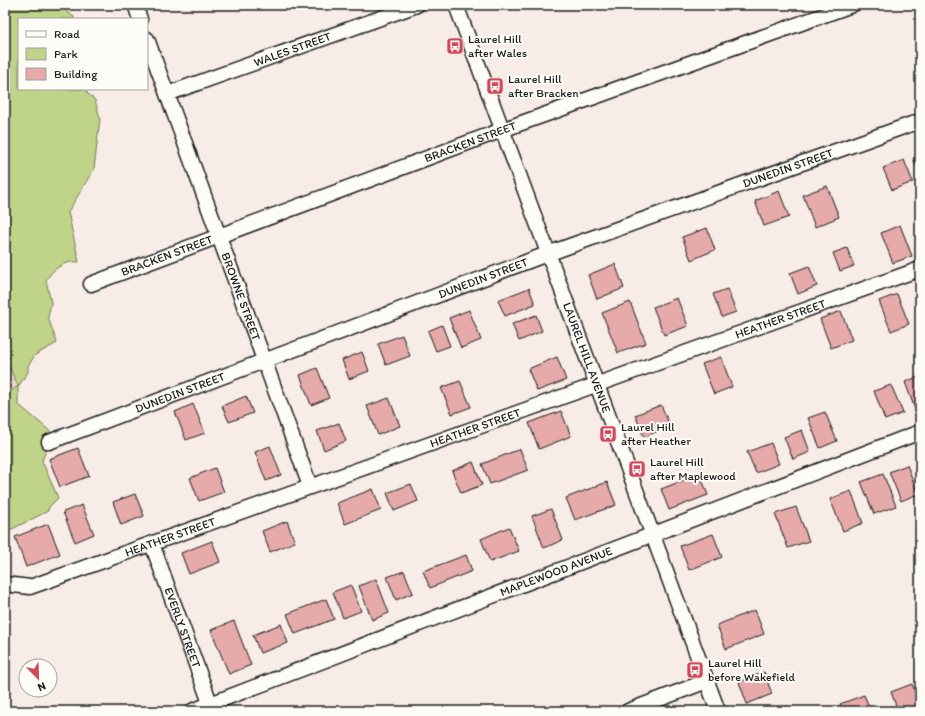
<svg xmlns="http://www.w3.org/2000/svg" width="925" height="716" viewBox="0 0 925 716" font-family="Itim,sans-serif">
	<rect width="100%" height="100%" fill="#f8ece7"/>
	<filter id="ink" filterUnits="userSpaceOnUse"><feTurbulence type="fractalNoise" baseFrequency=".025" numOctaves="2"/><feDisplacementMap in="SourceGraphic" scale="8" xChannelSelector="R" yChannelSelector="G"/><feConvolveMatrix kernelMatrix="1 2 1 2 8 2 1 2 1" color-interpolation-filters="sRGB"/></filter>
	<g filter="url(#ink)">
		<!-- built -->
		<path fill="#f2d8d4" d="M 5,358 L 18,387 L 5,395 Z"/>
		<!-- green -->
		<path fill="#c0d489" stroke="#6e7852" d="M 5,5 L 58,5 L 74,17 L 74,19 L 19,19 L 19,89 L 85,89 L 88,94 L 95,100 L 100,118 L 94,169 L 68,212 L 79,262 C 65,260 53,269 46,280 L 51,303 L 48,317 L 57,343 L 35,355 L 28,366 L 28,372 L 18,387 L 18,404 L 52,433 L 42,461 L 58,498 L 49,507 L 48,511 L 8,531 L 5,528 L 5,395 L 18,386 L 5,358 L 5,106 L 6,102 Z"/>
		<!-- building -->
		<g fill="#e5aaa9" stroke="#1c1c1c">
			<path d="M 920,156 L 920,175 L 913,158 Z"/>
			<path d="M 904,160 L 913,182 L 892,190 L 883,168 Z"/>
			<path d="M 827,186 L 839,217 L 815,227 L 803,195 Z"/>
			<path d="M 779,191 L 789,217 L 764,226 L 755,201 Z"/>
			<path d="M 900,225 L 912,256 L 893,263 L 881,233 Z"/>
			<path d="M 707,228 L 715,250 L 691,260 L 682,237 Z"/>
			<path d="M 847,248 L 854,266 L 840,271 L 833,253 Z"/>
			<path d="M 615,264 L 624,288 L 597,299 L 588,275 Z"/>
			<path d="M 809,266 L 817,286 L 798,294 L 790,273 Z"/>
			<path d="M 529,288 L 535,304 L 505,316 L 498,300 Z"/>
			<path d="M 727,289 L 736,312 L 722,317 L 713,294 Z"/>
			<path d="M 897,294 L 909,324 L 891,331 L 879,301 Z"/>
			<path d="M 677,298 L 688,326 L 664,335 L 653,307 Z"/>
			<path d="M 630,302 L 646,343 L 618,353 L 602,313 Z"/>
			<path d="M 469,310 L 481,340 L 461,348 L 449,318 Z"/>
			<path d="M 841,311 L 852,340 L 831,348 L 820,319 Z"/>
			<path d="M 536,315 L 542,331 L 519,341 L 512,324 Z"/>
			<path d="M 442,325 L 450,346 L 436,351 L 428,331 Z"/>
			<path d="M 402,335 L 410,356 L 386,365 L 378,344 Z"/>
			<path d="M 362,352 L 369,371 L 349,379 L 342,360 Z"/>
			<path d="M 557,357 L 566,380 L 537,391 L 528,369 Z"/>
			<path d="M 721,357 L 732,387 L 714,394 L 702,364 Z"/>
			<path d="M 317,368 L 329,398 L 311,405 L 300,375 Z"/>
			<path d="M 920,376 L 920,411 L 916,412 L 905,382 Z"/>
			<path d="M 460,381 L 471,407 L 452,414 L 441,388 Z"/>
			<path d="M 891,385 L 903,413 L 885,420 L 874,391 Z"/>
			<path d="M 246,396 L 253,413 L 229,422 L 222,406 Z"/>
			<path d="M 389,398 L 400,426 L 378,435 L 367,406 Z"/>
			<path d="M 193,404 L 205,433 L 186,440 L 175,412 Z"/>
			<path d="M 661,405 L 670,426 L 644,437 L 635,415 Z"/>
			<path d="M 561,411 L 571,436 L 539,449 L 529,423 Z"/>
			<path d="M 825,412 L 837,441 L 820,448 L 808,418 Z"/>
			<path d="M 339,423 L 346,441 L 324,450 L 317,431 Z"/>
			<path d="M 802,430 L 810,452 L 793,459 L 784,437 Z"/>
			<path d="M 771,443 L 779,464 L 756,473 L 747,452 Z"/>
			<path d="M 270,446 L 281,475 L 266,481 L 255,452 Z"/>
			<path d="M 78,448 L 89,476 L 60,487 L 49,459 Z"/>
			<path d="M 520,449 L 528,470 L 490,484 L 482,464 Z"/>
			<path d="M 473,462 L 482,485 L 461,493 L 452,471 Z"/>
			<path d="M 907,465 L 918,494 L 901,501 L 889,472 Z"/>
			<path d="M 215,468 L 224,492 L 199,501 L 190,478 Z"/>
			<path d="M 700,474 L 708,495 L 669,510 L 661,489 Z"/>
			<path d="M 883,474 L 896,506 L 874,514 L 861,482 Z"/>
			<path d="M 607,482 L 616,505 L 575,520 L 566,498 Z"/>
			<path d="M 411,484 L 418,501 L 394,511 L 387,493 Z"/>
			<path d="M 373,489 L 381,510 L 345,524 L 337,503 Z"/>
			<path d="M 851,491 L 863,523 L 843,531 L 830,499 Z"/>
			<path d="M 135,494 L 144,516 L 121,525 L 113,502 Z"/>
			<path d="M 82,505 L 94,534 L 75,542 L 63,512 Z"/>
			<path d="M 796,507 L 809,541 L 788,548 L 775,514 Z"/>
			<path d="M 551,509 L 563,540 L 544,548 L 532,516 Z"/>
			<path d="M 287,521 L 295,542 L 270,552 L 262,531 Z"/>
			<path d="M 48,524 L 60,554 L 26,567 L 15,537 Z"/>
			<path d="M 509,527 L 519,551 L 490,562 L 481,539 Z"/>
			<path d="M 713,534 L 722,557 L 689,570 L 680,546 Z"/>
			<path d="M 212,541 L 220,562 L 189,574 L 181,553 Z"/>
			<path d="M 466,555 L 472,571 L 430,588 L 423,571 Z"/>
			<path d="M 404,571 L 413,593 L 396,600 L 387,577 Z"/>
			<path d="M 376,579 L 389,613 L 372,620 L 359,586 Z"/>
			<path d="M 351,585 L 361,611 L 343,618 L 333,592 Z"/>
			<path d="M 326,599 L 334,619 L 295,634 L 287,614 Z"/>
			<path d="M 755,610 L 764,634 L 726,649 L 717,625 Z"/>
			<path d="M 234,621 L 251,665 L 229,674 L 211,630 Z"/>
			<path d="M 281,624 L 288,643 L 260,653 L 253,635 Z"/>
			<path d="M 764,672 L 772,694 L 747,704 L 739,682 Z"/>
			<path d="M 912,684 L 920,705 L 920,711 L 898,711 L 891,692 Z"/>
			<path d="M 864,695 L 871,711 L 843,711 L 840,704 Z"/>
			<path d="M 788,706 L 790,711 L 775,711 Z"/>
		</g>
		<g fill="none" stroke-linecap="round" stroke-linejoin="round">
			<defs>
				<g id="minor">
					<path d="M 135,5 L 140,19"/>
					<path id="s1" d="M 456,5 L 718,711"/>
					<path id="s2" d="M 147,39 L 310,486"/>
					<path id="s3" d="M 167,94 L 417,5"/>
					<path id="s4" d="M 91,284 L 502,130 L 852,5"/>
					<path id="s5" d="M 49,442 L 547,254 L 920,121"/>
					<path id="s6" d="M 152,544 L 213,711"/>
					<path id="s7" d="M 5,584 L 30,587 L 920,269"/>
					<path id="s8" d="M 192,711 L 920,432"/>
					<path d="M 628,711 L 707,681"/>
				</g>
			</defs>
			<!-- minor casing -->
			<use href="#minor" stroke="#1c1c1c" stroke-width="17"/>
			<!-- minor -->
			<use href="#minor" stroke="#fdfcf7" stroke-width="14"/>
		</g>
	</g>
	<!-- icons -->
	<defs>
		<symbol id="bus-square" viewBox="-11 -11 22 22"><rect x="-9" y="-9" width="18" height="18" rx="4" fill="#d1495b" stroke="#fdfcf7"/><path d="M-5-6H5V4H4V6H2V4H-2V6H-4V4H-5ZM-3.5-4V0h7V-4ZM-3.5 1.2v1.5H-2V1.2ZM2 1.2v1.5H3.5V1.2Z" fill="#fff"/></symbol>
	</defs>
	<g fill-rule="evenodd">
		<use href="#bus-square" x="445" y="36" width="20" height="20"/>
		<use href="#bus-square" x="485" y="76" width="20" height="20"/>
		<use href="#bus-square" x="598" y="424" width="20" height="20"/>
		<use href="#bus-square" x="627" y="459" width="20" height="20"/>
		<use href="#bus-square" x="685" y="660" width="20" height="20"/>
	</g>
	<g text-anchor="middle" stroke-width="4" stroke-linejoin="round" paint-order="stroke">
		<!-- poi labels -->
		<g font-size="12" fill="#1c1c1c" stroke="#fdfcf7" text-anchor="start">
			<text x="468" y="43">Laurel Hill<tspan x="468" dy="14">after Wales</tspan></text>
			<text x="508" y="83">Laurel Hill<tspan x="508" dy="14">after Bracken</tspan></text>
			<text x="621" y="431">Laurel Hill<tspan x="621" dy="14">after Heather</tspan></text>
			<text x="650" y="466">Laurel Hill<tspan x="650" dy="14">after Maplewood</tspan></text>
			<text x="708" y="667">Laurel Hill<tspan x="708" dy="14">before Wakefield</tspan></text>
		</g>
		<!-- street labels -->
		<g font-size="12" fill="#1c1c1c" stroke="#fdfcf7">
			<text dy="4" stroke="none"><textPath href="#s3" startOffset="133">WALES STREET</textPath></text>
			<text dy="4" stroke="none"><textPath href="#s4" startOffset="405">BRACKEN STREET</textPath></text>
			<text dy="4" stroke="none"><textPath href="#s5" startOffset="788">DUNEDIN STREET</textPath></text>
			<text dy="4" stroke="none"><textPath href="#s4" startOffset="81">BRACKEN STREET</textPath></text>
			<text dy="4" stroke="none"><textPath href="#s5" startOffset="464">DUNEDIN STREET</textPath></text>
			<text dy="4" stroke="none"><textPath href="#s2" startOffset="274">BROWNE STREET</textPath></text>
			<text dy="4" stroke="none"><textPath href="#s7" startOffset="822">HEATHER STREET</textPath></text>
			<text dy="4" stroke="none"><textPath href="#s1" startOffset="376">LAUREL HILL AVENUE</textPath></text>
			<text dy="4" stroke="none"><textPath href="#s5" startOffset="140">DUNEDIN STREET</textPath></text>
			<text dy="4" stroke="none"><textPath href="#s7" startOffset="498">HEATHER STREET</textPath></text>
			<text dy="4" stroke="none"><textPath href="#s7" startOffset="174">HEATHER STREET</textPath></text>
			<text dy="4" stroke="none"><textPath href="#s8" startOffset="390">MAPLEWOOD AVENUE</textPath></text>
			<text dy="4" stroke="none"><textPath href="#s6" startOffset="89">EVERLY STREET</textPath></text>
		</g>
	</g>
	<!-- margin -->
	<rect width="925" height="716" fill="none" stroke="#fdfcf7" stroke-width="20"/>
	<rect x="10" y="10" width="905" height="696" fill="none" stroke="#1c1c1c" stroke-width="1.5" filter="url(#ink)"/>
	<!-- legend -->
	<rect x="18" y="18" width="130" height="72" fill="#fdfcf7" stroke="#a3a29f"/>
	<rect x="26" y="31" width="20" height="6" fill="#fdfcf7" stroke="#a3a29f"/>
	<text x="54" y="38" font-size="12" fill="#1c1c1c">Road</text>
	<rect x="26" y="48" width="20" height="12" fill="#c0d489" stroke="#a3a29f"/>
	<text x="54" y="58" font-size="12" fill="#1c1c1c">Park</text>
	<rect x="26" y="68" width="20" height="12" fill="#e5aaa9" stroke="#a3a29f"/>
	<text x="54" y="78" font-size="12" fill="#1c1c1c">Building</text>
	<!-- north arrow -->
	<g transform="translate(38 678) rotate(157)"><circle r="19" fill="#fdfcf7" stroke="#a3a29f"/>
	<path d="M0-3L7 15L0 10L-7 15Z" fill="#d1495b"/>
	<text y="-6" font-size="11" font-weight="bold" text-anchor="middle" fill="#1c1c1c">N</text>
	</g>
</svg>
